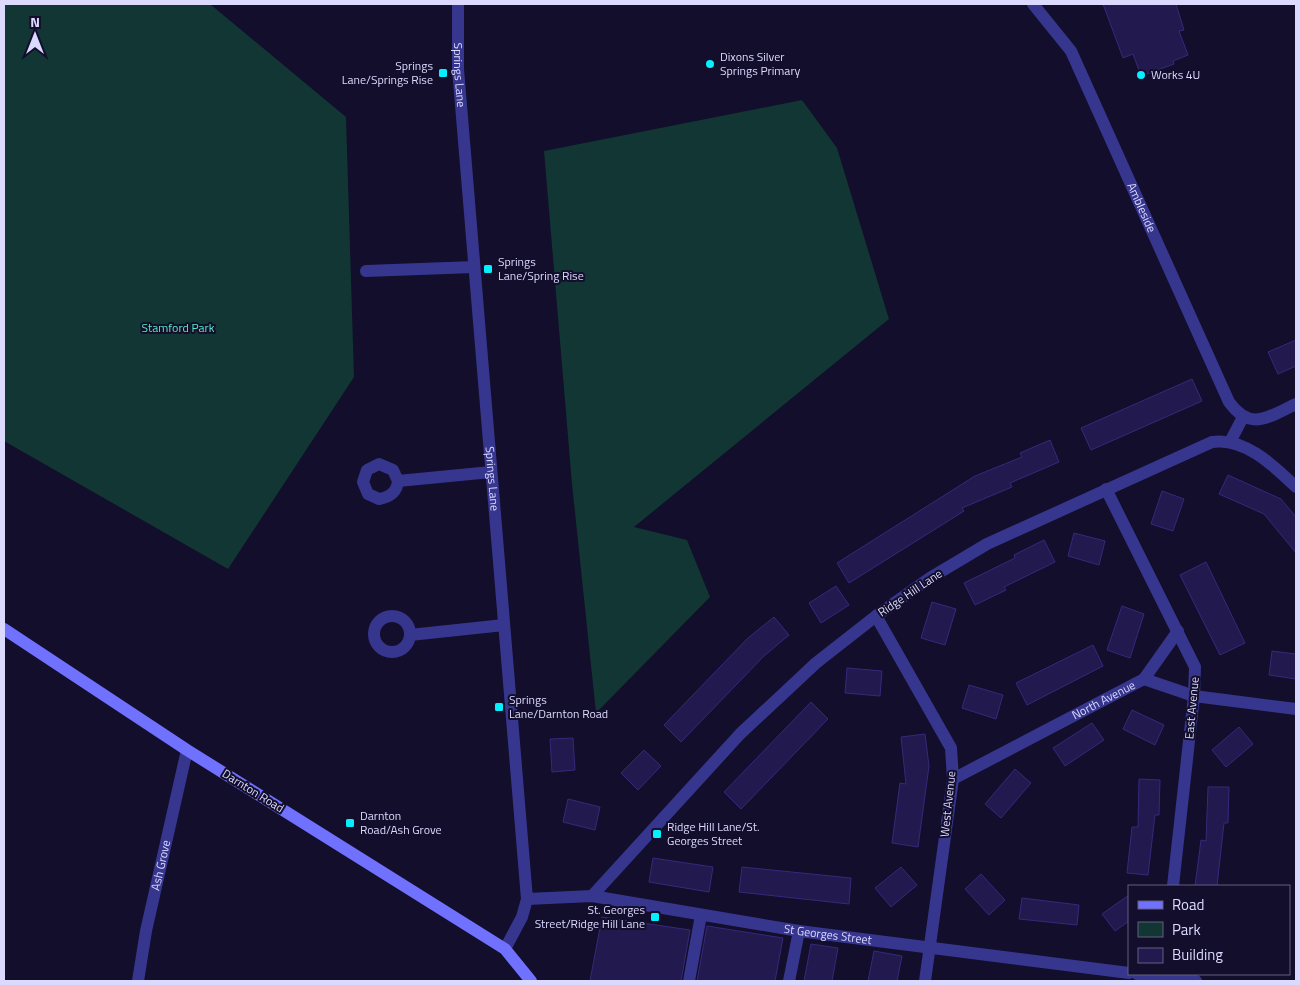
<svg xmlns="http://www.w3.org/2000/svg" width="1300" height="985" viewBox="0 0 1300 985" font-family="'Titillium Web',sans-serif">
	<rect width="100%" height="100%" fill="#120e2b"/>
	<!-- green -->
	<g fill="#113633">
		<path d="M 4,4 L 210,4 L 346,117 L 354,377 L 228,569 L 4,441 Z"/>
		<path d="M 802,100 L 837,148 L 889,319 L 634,527 L 687,540 L 710,597 L 596,713 L 572,484 L 544,151 Z"/>
	</g>
	<!-- building -->
	<g fill="#22194e" stroke="#36297c">
		<path d="M 1103,4 L 1176,4 L 1184,30 L 1179,31 L 1188,55 L 1173,61 L 1174,64 L 1141,76 L 1133,54 L 1123,58 Z"/>
		<path d="M 1296,340 L 1296,366 L 1278,374 L 1268,352 Z"/>
		<path d="M 1192,379 L 1202,401 L 1091,450 L 1081,428 Z"/>
		<path d="M 1050,440 L 1059,462 L 1010,483 L 1012,487 L 962,508 L 964,511 L 849,583 L 837,563 L 975,476 L 1022,457 L 1020,453 Z"/>
		<path d="M 1228,475 L 1281,499 L 1296,517 L 1296,553 L 1264,514 L 1219,494 Z"/>
		<path d="M 1162,491 L 1184,499 L 1173,531 L 1151,524 Z"/>
		<path d="M 1074,533 L 1105,541 L 1099,565 L 1068,556 Z"/>
		<path d="M 1044,540 L 1055,562 L 1004,587 L 1006,590 L 975,605 L 964,583 L 1015,558 L 1014,555 Z"/>
		<path d="M 1206,562 L 1245,643 L 1220,655 L 1180,575 Z"/>
		<path d="M 836,586 L 849,605 L 821,623 L 809,603 Z"/>
		<path d="M 932,602 L 956,609 L 945,645 L 921,638 Z"/>
		<path d="M 1122,606 L 1144,614 L 1130,658 L 1107,650 Z"/>
		<path d="M 774,617 L 789,635 L 764,656 L 681,742 L 664,725 L 748,638 Z"/>
		<path d="M 1093,645 L 1103,666 L 1027,705 L 1016,683 Z"/>
		<path d="M 1272,651 L 1296,654 L 1296,679 L 1269,675 Z"/>
		<path d="M 847,668 L 882,671 L 880,696 L 845,693 Z"/>
		<path d="M 969,685 L 1003,695 L 996,719 L 962,708 Z"/>
		<path d="M 811,702 L 828,719 L 741,809 L 724,792 Z"/>
		<path d="M 1132,710 L 1164,725 L 1155,745 L 1123,729 Z"/>
		<path d="M 1092,723 L 1104,740 L 1065,766 L 1053,748 Z"/>
		<path d="M 1239,727 L 1253,744 L 1226,767 L 1212,750 Z"/>
		<path d="M 925,734 L 929,766 L 918,847 L 892,843 L 900,783 L 906,784 L 901,737 Z"/>
		<path d="M 573,738 L 575,770 L 552,772 L 550,739 Z"/>
		<path d="M 644,750 L 661,766 L 638,790 L 621,773 Z"/>
		<path d="M 1015,769 L 1031,783 L 1001,818 L 985,804 Z"/>
		<path d="M 1139,779 L 1160,780 L 1159,815 L 1155,815 L 1148,875 L 1127,873 L 1132,827 L 1138,827 Z"/>
		<path d="M 1208,787 L 1229,787 L 1228,823 L 1224,823 L 1217,886 L 1195,886 L 1201,840 L 1206,841 Z"/>
		<path d="M 568,799 L 600,807 L 595,830 L 563,822 Z"/>
		<path d="M 653,858 L 713,867 L 709,892 L 649,882 Z"/>
		<path d="M 742,867 L 851,878 L 849,904 L 739,892 Z"/>
		<path d="M 901,867 L 917,885 L 891,907 L 875,888 Z"/>
		<path d="M 981,874 L 1005,900 L 989,915 L 965,889 Z"/>
		<path d="M 1129,895 L 1129,921 L 1115,931 L 1102,914 Z"/>
		<path d="M 1022,898 L 1079,905 L 1077,925 L 1019,919 Z"/>
		<path d="M 602,917 L 690,930 L 681,981 L 590,981 Z"/>
		<path d="M 707,926 L 783,938 L 775,981 L 697,981 Z"/>
		<path d="M 811,944 L 838,948 L 832,981 L 804,981 Z"/>
		<path d="M 874,951 L 902,956 L 897,981 L 868,981 Z"/>
	</g>
	<g fill="none" stroke-linecap="round" stroke-linejoin="round">
		<!-- street -->
		<g stroke="#36368e" stroke-width="12">
			<path id="s1" d="M 458,4 L 458,69 L 527,899 L 522,917 L 505,949"/>
			<path id="s2" d="M 1033,4 L 1071,51 L 1229,402 C 1251,432 1268,417 1296,404"/>
			<path d="M 366,271 L 474,267"/>
			<path d="M 1230,442 L 1243,417"/>
			<path d="M 398,481 L 393,470 L 379,464 L 367,470 L 363,482 L 368,494 L 379,499 C 390,497 397,492 398,481 L 491,472"/>
			<path d="M 1106,489 L 1195,667 L 1194,696 L 1173,886"/>
			<path d="M 876,616 L 951,748 L 953,779 L 925,981"/>
			<circle cx="392" cy="634" r="18"/>
			<path d="M 410,635 L 504,625"/>
			<path d="M 1144,679 L 1178,631"/>
			<path id="s3" d="M 953,779 L 1144,679 L 1194,696 L 1296,709"/>
			<path d="M 592,896 L 740,734 L 816,663 L 876,616 L 930,578 L 987,544 L 1212,442 C 1245,437 1274,466 1296,487"/>
			<path id="s4" d="M 527,899 L 592,896 L 799,931 L 1129,973"/>
			<path d="M 1137,974 L 1196,981"/>
			<path id="s5" d="M 138,981 L 146,931 L 187,750"/>
			<path d="M 689,981 L 701,915"/>
			<path d="M 789,981 L 799,931"/>
		</g>
		<!-- secondary -->
		<path stroke="#7071ff" stroke-width="12" d="M 4,629 L 187,750 L 505,949 L 531,981"/>
	</g>
	<!-- markers -->
	<g fill="#05efff" stroke="#120e2b" stroke-width="2">
		<circle cx="710" cy="64" r="5"/>
		<rect x="438" y="68" width="10" height="10" rx="2.5"/>
		<circle cx="1141" cy="75" r="5"/>
		<rect x="483" y="264" width="10" height="10" rx="2.5"/>
		<rect x="494" y="702" width="10" height="10" rx="2.5"/>
		<rect x="345" y="818" width="10" height="10" rx="2.5"/>
		<rect x="652" y="829" width="10" height="10" rx="2.5"/>
		<rect x="650" y="912" width="10" height="10" rx="2.5"/>
	</g>
	<g text-anchor="middle" stroke-width="4" stroke-linejoin="round" paint-order="stroke">
		<!-- poi labels -->
		<g font-size="12" fill="#dcd9ff" stroke="#120e2b" text-anchor="start">
			<text x="720" y="61">Dixons Silver<tspan x="720" dy="14">Springs Primary</tspan></text>
			<text x="433" y="70" text-anchor="end">Springs<tspan x="433" dy="14">Lane/Springs Rise</tspan></text>
			<text x="1151" y="79">Works 4U</text>
			<text x="498" y="266">Springs<tspan x="498" dy="14">Lane/Spring Rise</tspan></text>
			<text x="509" y="704">Springs<tspan x="509" dy="14">Lane/Darnton Road</tspan></text>
			<text x="360" y="820">Darnton<tspan x="360" dy="14">Road/Ash Grove</tspan></text>
			<text x="667" y="831">Ridge Hill Lane/St.<tspan x="667" dy="14">Georges Street</tspan></text>
			<text x="645" y="914" text-anchor="end">St. Georges<tspan x="645" dy="14">Street/Ridge Hill Lane</tspan></text>
		</g>
		<!-- street labels -->
		<g font-size="12" fill="#dcd9ff" stroke="#120e2b">
			<text dy="4" stroke="none"><textPath href="#s1" startOffset="71">Springs Lane</textPath></text>
			<text dy="4" stroke="none"><textPath href="#s2" startOffset="232">Ambleside</textPath></text>
			<text dy="4" stroke="none"><textPath href="#s1" startOffset="476">Springs Lane</textPath></text>
			<text transform="translate(910 593) rotate(-34)" y="4">Ridge Hill Lane</text>
			<text dy="4" stroke="none"><textPath href="#s3" startOffset="170">North Avenue</textPath></text>
			<text transform="translate(1192 708) rotate(-85)" y="4">East Avenue</text>
			<text transform="translate(253 791) rotate(32)" y="4">Darnton Road</text>
			<text transform="translate(948 804) rotate(-84)" y="4">West Avenue</text>
			<text dy="4" stroke="none"><textPath href="#s5" startOffset="118">Ash Grove</textPath></text>
			<text dy="4" stroke="none"><textPath href="#s4" startOffset="304">St Georges Street</textPath></text>
		</g>
		<!-- park labels -->
		<g font-size="12" fill="#59eac1" stroke="#120e2b">
			<text x="178" y="332">Stamford Park</text>
		</g>
	</g>
	<!-- border -->
	<rect width="1300" height="985" fill="none" stroke="#dcd9ff" stroke-width="10"/>
	<!-- legend -->
	<rect x="1128" y="885" width="162" height="90" fill="#120e2b" stroke="#635f80"/>
	<rect x="1138" y="901" width="25" height="8" fill="#7071ff" stroke="#635f80"/>
	<text x="1172" y="910" font-size="15" fill="#dcd9ff">Road</text>
	<rect x="1138" y="922" width="25" height="15" fill="#113633" stroke="#635f80"/>
	<text x="1172" y="935" font-size="15" fill="#dcd9ff">Park</text>
	<rect x="1138" y="948" width="25" height="15" fill="#22194e" stroke="#635f80"/>
	<text x="1172" y="960" font-size="15" fill="#dcd9ff">Building</text>
	<!-- north arrow -->
	<g transform="translate(35 35)" stroke="#120e2b" stroke-width="4" paint-order="stroke">
	<path d="M0-4L9 19L0 12L-9 19Z" fill="#dcd9ff"/>
	<text y="-8" font-size="14" font-weight="bold" text-anchor="middle" fill="#dcd9ff">N</text>
	</g>
</svg>
